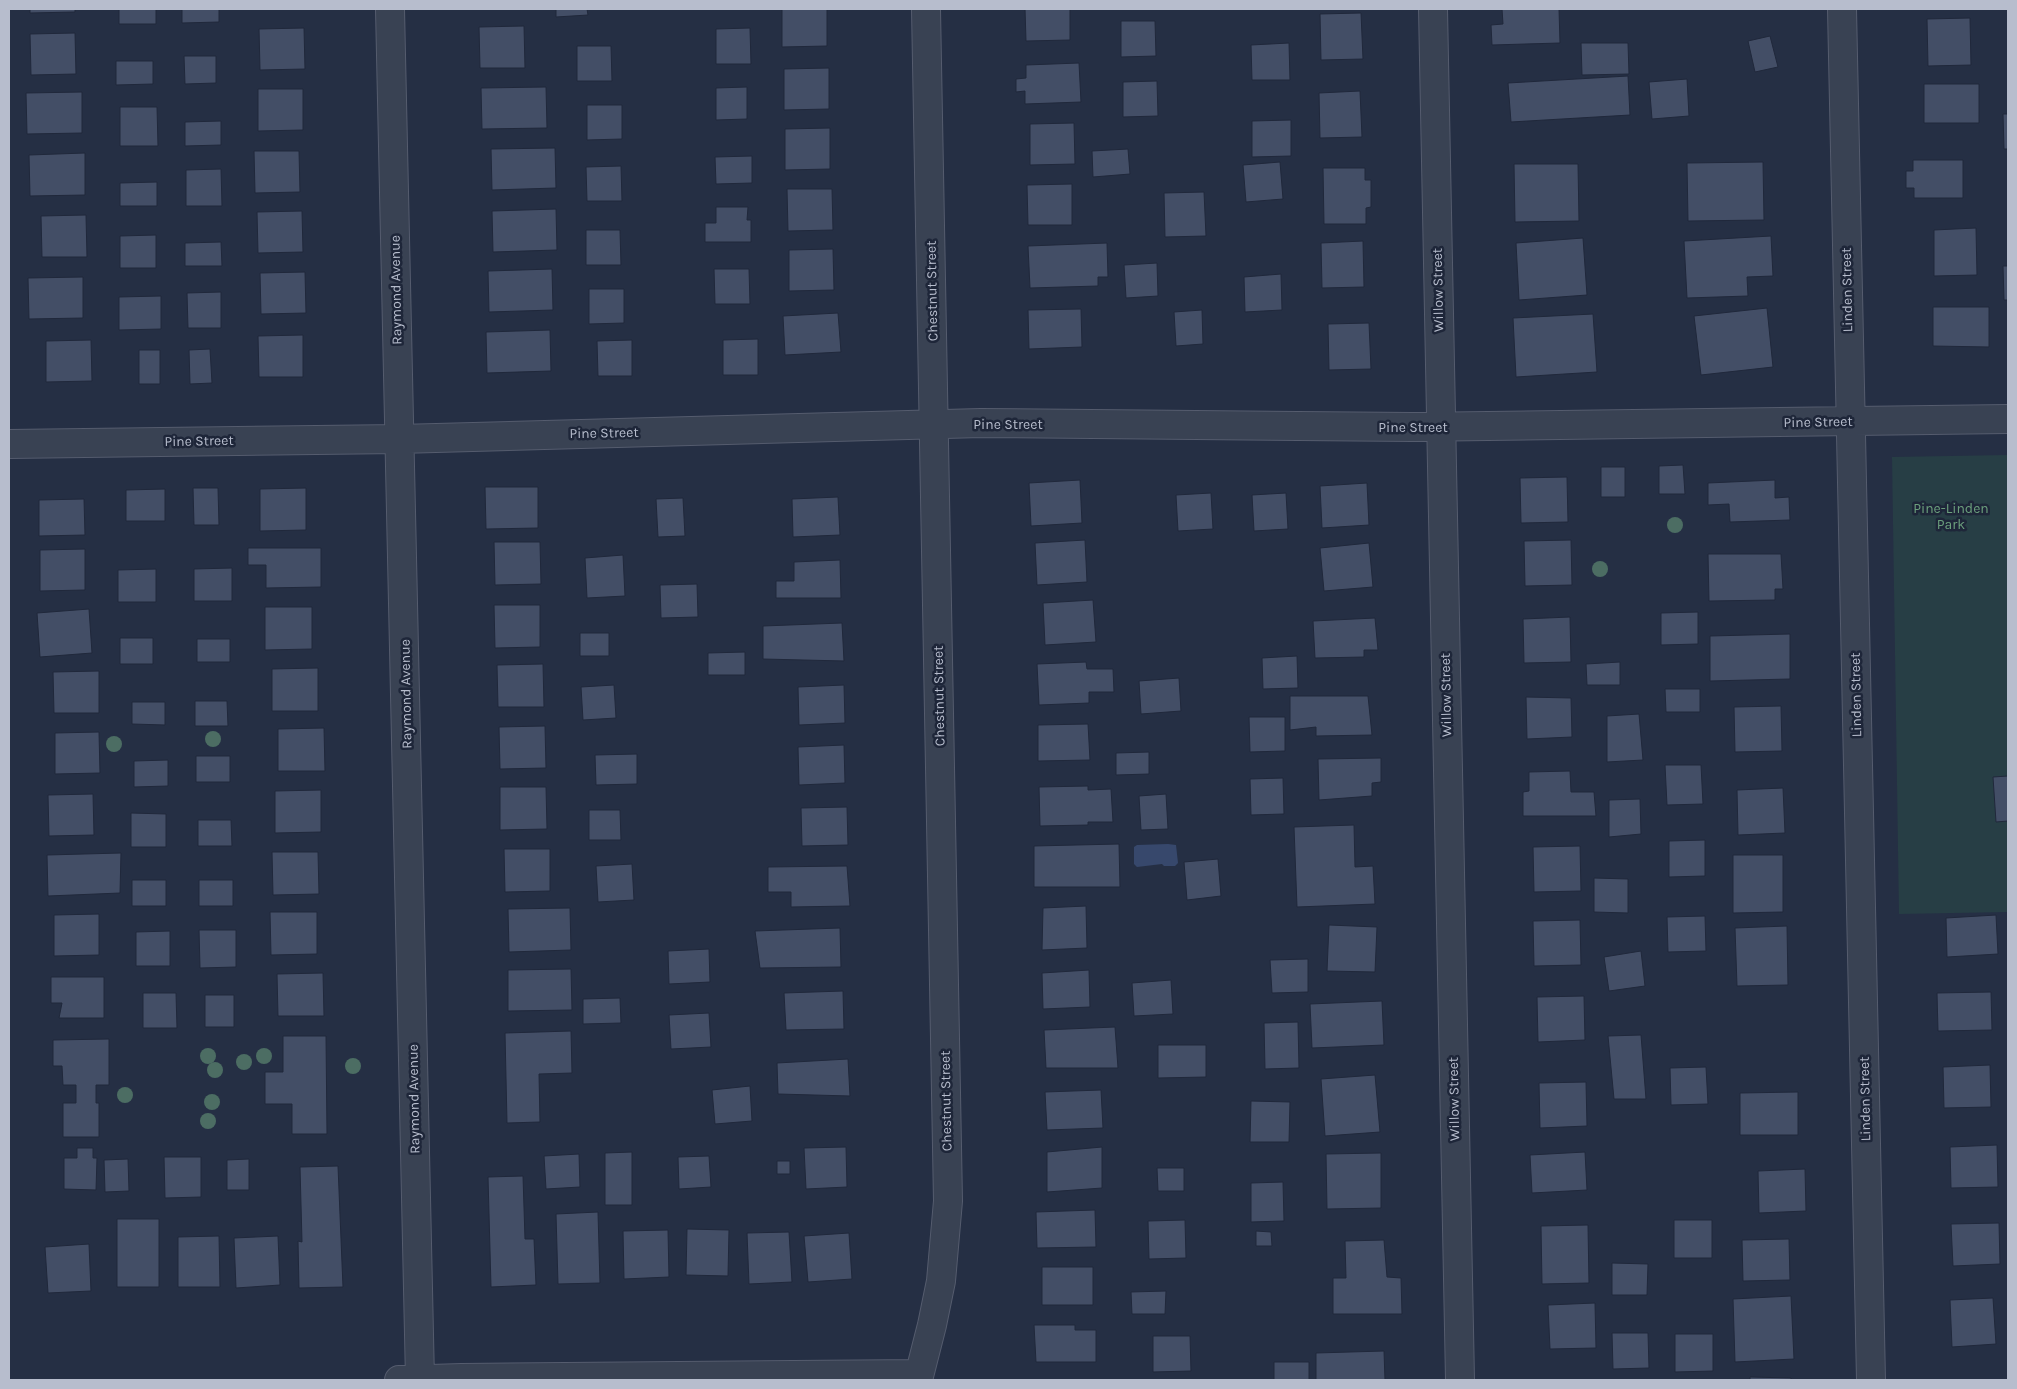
<svg xmlns="http://www.w3.org/2000/svg" width="2017" height="1389" viewBox="0 0 2017 1389" font-family="Karla,sans-serif">
	<style>
		.green { fill: #273e45 }
		.water { fill: #37486c }
		.building { fill: #434e66; stroke: #20283b }
		.lines { fill: none; stroke-linecap: round; stroke-linejoin: round }
		.street-casing { stroke: #555c6e; stroke-width: 30 }
		.street { stroke: #394253; stroke-width: 28 }
		.tree { fill: #4c6d63 }
		.labels { text-anchor: middle; dominant-baseline: central; stroke-width: 5; stroke-linejoin: round; paint-order: stroke }
		.street-label { font-size: 14px; fill: #b7bdcd; stroke: #1e2639 }
		.park-label { font-size: 14px; fill: #6ca07d; stroke: #1e2639 }
	</style>
	<rect width="100%" height="100%" fill="#252f44"/>
	<path class="green" d="M2008,455V912L1899,914L1892,457Z"/>
	<path class="water" d="M1168,844L1176,845L1178,863L1175,866H1164L1162,864L1137,867L1134,864V847L1137,845Z"/>
	<path class="building" d="M30,9H75V12L30,13Z
		M119,9H156V24H119Z
		M182,9H219V22L182,23Z
		M556,9H587L588,15L556,17Z
		M782,9H827V46L782,47Z
		M1025,9H1070V40L1026,41Z
		M1502,9H1559L1560,43L1492,45L1491,25L1503,24Z
		M1361,13L1363,59L1321,60L1320,14Z
		M1970,18L1971,65L1928,66L1927,19Z
		M1121,21H1155L1156,56L1121,57Z
		M524,26L525,68H480L479,27Z
		M304,28L305,69L260,70L259,29Z
		M750,28L751,64H716V29Z
		M75,33L76,74L31,75L30,34Z
		M1770,36L1778,67L1755,72L1748,41Z
		M1289,43L1290,80H1252L1251,45Z
		M1581,43H1628L1629,74L1582,75Z
		M577,46H611L612,81H577Z
		M184,56H216V83L185,84Z
		M116,61H153V84L116,85Z
		M1079,63L1081,102L1025,104V91L1016,92V79L1026,78V65Z
		M829,68V109L784,110V69Z
		M1628,76L1630,115L1511,122L1508,83Z
		M1687,79L1689,116L1652,119L1649,82Z
		M1157,81L1158,116L1123,117V82Z
		M1924,84H1979V123H1924Z
		M546,87L547,128L482,129L481,88Z
		M747,87V119L716,120V88Z
		M258,89H303V130L258,131Z
		M1360,91L1362,137L1320,138L1319,93Z
		M82,92V133L27,134L26,93Z
		M587,105H622V139L587,140Z
		M120,107H157L158,146H120Z
		M2003,114H2008V149H2004Z
		M1291,120V156L1252,157V121Z
		M221,121V145L185,146V122Z
		M1074,123L1075,164L1030,165V124Z
		M830,128V169L785,170V129Z
		M555,148L556,188L492,190L491,149Z
		M1128,149L1130,174L1093,177L1092,151Z
		M254,151H299L300,192L255,193Z
		M85,153V195L30,196L29,155Z
		M752,156V183L716,184L715,157Z
		M1913,160H1963V198H1914V188H1906V171H1913Z
		M1280,162L1283,199L1246,202L1243,165Z
		M1763,162L1764,220L1688,221L1687,163Z
		M1514,164H1578L1579,221L1515,222Z
		M621,166L622,201H587L586,167Z
		M1323,168H1365V180H1371V207L1366,208V224H1324Z
		M221,169L222,206H186V170Z
		M157,182V206H120V183Z
		M1072,184V225H1028L1027,185Z
		M787,189H832L833,230L788,231Z
		M1204,192L1206,236L1165,237L1164,193Z
		M716,207H748L747,220H751V242H705V223H716Z
		M556,209L557,250L493,252L492,211Z
		M302,211L303,252L258,253L257,212Z
		M86,215L87,257H42L41,216Z
		M1976,228L1977,275L1934,276V230Z
		M586,230H620L621,265H586Z
		M156,235V268H120V236Z
		M1771,236L1773,276L1747,277L1748,296L1687,298L1684,241Z
		M1583,238L1587,295L1519,300L1516,243Z
		M1363,241L1364,287L1322,288L1321,243Z
		M221,242L222,266H185V243Z
		M1107,243L1108,277H1098V286L1030,288L1028,246Z
		M833,249L834,290L789,291V250Z
		M1157,263L1158,296L1126,298L1124,265Z
		M2003,266H2008V300H2004Z
		M552,269L553,310L489,312L488,271Z
		M714,269H749L750,304H715Z
		M305,272L306,313L261,314L260,273Z
		M1281,274L1282,310L1245,312L1244,277Z
		M83,277V318L29,319L28,278Z
		M589,289H624V323L589,324Z
		M221,292V328H188L187,293Z
		M161,296V329L119,330V297Z
		M1933,307H1989V347L1933,346Z
		M1767,308L1773,367L1701,375L1694,316Z
		M1081,309L1082,347L1029,349L1028,310Z
		M1202,310L1203,344L1176,346L1174,312Z
		M838,313L841,352L785,355L783,316Z
		M1593,314L1597,372L1516,377L1513,318Z
		M1369,323L1371,369L1329,370L1328,324Z
		M550,330L551,371L487,373L486,332Z
		M303,335V377H259L258,336Z
		M758,339V375H723V340Z
		M91,340L92,381L46,382V341Z
		M632,340V376H598L597,341Z
		M210,349L212,383L190,384L189,350Z
		M139,350H160V384H139Z
		M1683,465L1685,494H1659V466Z
		M1601,467H1625V497H1601Z
		M1567,477L1568,522L1521,523L1520,478Z
		M1080,480L1082,523L1031,526L1029,483Z
		M1775,480V498L1789,497L1790,520L1730,522L1729,504L1708,505V483Z
		M1367,483L1369,525L1322,528L1320,486Z
		M485,487H538V528L486,529Z
		M193,488H218L219,525H194Z
		M306,488V530L260,531V489Z
		M165,489V521H126V490Z
		M1211,493L1213,529L1178,531L1176,495Z
		M1286,493L1288,529L1254,531L1252,495Z
		M838,497L840,535L793,537L792,499Z
		M683,498L685,536L658,537L656,499Z
		M84,499L85,535L39,536V500Z
		M1085,540L1087,582L1037,585L1035,543Z
		M1571,540L1572,585L1525,586L1524,541Z
		M494,542H540L541,584L495,585Z
		M1369,543L1373,587L1324,591L1320,548Z
		M248,548H321V587L266,588V565H248Z
		M85,549V590L40,591V550Z
		M1708,554H1781L1783,589H1775V600L1709,601Z
		M623,555L625,596L587,598L585,558Z
		M840,560L841,598H776V581H794V562Z
		M232,568V601H194V569Z
		M156,569V602H118V570Z
		M697,584L698,617L661,618L660,585Z
		M1093,600L1096,642L1045,645L1043,603Z
		M494,605H540V647L495,648Z
		M265,607H312V649L265,650Z
		M89,609L92,653L40,657L37,613Z
		M1698,612V644L1661,645V613Z
		M1570,617L1571,662L1524,663L1523,619Z
		M1375,618L1378,650H1364V657L1315,658L1313,621Z
		M842,623L844,661L763,659V626Z
		M580,633H609V656H580Z
		M1790,634V679L1710,681V636Z
		M120,638H153V664H120Z
		M197,639H230V662H197Z
		M745,652V675H708V653Z
		M1297,656L1298,688L1263,689L1262,658Z
		M1086,662L1087,669H1113L1114,692H1089V703L1039,705L1037,664Z
		M1620,662V685H1587L1586,664Z
		M543,664L544,707H498L497,665Z
		M318,668V711H272V669Z
		M99,671V713H54L53,672Z
		M1179,678L1181,711L1141,714L1139,681Z
		M614,685L616,718L583,720L581,687Z
		M844,685L845,723L799,725L798,687Z
		M1665,689H1700V712H1666Z
		M1290,696H1368L1372,735L1316,736V727L1290,730Z
		M1526,697L1571,698L1572,737L1527,739Z
		M195,701H227L228,726H195Z
		M132,702H165V725L132,724Z
		M1781,706L1782,751L1735,752L1734,707Z
		M1639,714L1643,760L1607,762V716Z
		M1249,717H1285V751L1250,752Z
		M1088,724L1090,760L1038,761V725Z
		M545,726L546,768L500,769L499,727Z
		M324,728L325,771H278V729Z
		M99,732L100,773L55,774V733Z
		M844,745L845,783L799,785L798,747Z
		M1149,752V774L1116,775V753Z
		M637,754V784L596,785L595,755Z
		M196,756H230V782H196Z
		M1381,758V782L1372,783V796L1319,800L1318,759Z
		M168,760V786L134,787V761Z
		M1665,765H1701L1703,804L1667,805Z
		M1570,771L1571,792H1594L1596,816H1523V792L1529,791V772Z
		M2008,776V821L1996,822L1993,777Z
		M1283,778L1284,814L1251,815L1250,779Z
		M1088,786V790L1111,789L1113,822H1088V825L1040,826L1039,787Z
		M500,787H546L547,829L500,830Z
		M1783,788L1785,833L1738,835L1737,790Z
		M321,790V832L275,833V791Z
		M93,794L94,835L49,836L48,795Z
		M1166,794L1168,829L1141,830L1139,796Z
		M1640,799L1641,834L1609,837V800Z
		M847,807L848,845L802,846L801,808Z
		M589,810H620L621,840H589Z
		M131,813L166,814V847H131Z
		M198,820H231L232,846H198Z
		M1354,825L1355,867L1373,866L1375,904L1297,907L1294,827Z
		M1705,840V876L1669,877V841Z
		M1119,844L1120,887H1034V846Z
		M1580,846L1581,891L1534,892L1533,847Z
		M504,849H550V891L505,892Z
		M272,852H318L319,894L273,895Z
		M121,853L120,893L48,896L47,855Z
		M1733,855H1783V912L1733,913Z
		M1218,859L1221,896L1187,900L1184,862Z
		M632,864L634,900L598,902L596,866Z
		M847,866L850,906L791,907V892H768V867Z
		M1594,878L1628,879V913L1594,912Z
		M132,880H166V906H132Z
		M199,880H233V906H199Z
		M1086,906L1087,948L1042,950L1043,908Z
		M570,908L571,950L509,952L508,909Z
		M270,912H317V954L271,955Z
		M99,914V955L54,956V915Z
		M1996,915L1998,954L1947,957L1946,918Z
		M1705,916L1706,951L1668,952L1667,917Z
		M1580,920L1581,965L1534,966L1533,921Z
		M1329,925L1377,927L1375,972L1327,971Z
		M1787,926L1788,985L1737,986L1735,928Z
		M840,928L841,967L760,968L755,931Z
		M199,930H236V967L200,968Z
		M170,931V966H136V932Z
		M709,949L710,982L669,984L668,951Z
		M1641,951L1645,986L1609,991L1604,957Z
		M1308,959V992L1272,993L1270,960Z
		M571,969L572,1010L508,1011V970Z
		M1089,970L1090,1007L1043,1009L1042,973Z
		M323,973L324,1016H278L277,974Z
		M51,977H104V1018H59L62,1003H51Z
		M1171,980L1173,1014L1134,1016L1132,983Z
		M843,991L844,1029L786,1030L784,993Z
		M1991,992L1992,1030L1938,1031L1937,993Z
		M143,993H176L177,1028H143Z
		M205,995H234V1027H205Z
		M1584,996L1585,1040L1538,1042L1537,997Z
		M620,998L621,1023L583,1024V999Z
		M1382,1001L1384,1045L1312,1048L1310,1004Z
		M709,1013L711,1047L671,1049L669,1015Z
		M1298,1022L1299,1068L1265,1069L1264,1023Z
		M1115,1027L1118,1068H1046L1044,1030Z
		M571,1031L572,1073L539,1074L540,1122L507,1123L505,1033Z
		M1641,1035L1646,1099H1614L1608,1036Z
		M283,1036H326L327,1134H292V1104H265V1072H283Z
		M109,1039V1085H96V1103H99V1137H63V1103H76V1085H63L62,1066H53V1040Z
		M1158,1045H1206V1077L1158,1078Z
		M848,1059L850,1096L778,1094L777,1063Z
		M1990,1065L1991,1107L1944,1108L1943,1067Z
		M1706,1067L1708,1104L1671,1105L1670,1068Z
		M1375,1075L1380,1132L1325,1136L1321,1079Z
		M1586,1082L1587,1126L1540,1128L1539,1083Z
		M750,1086L752,1121L715,1124L712,1090Z
		M1101,1090L1103,1128L1047,1130L1045,1092Z
		M1798,1092V1135H1740V1093Z
		M1251,1101L1290,1102L1289,1142H1250Z
		M1997,1145L1998,1187L1951,1188L1950,1147Z
		M846,1147L847,1187L806,1189L804,1148Z
		M1102,1147V1188L1047,1192V1152Z
		M77,1148H93V1158H97L96,1190L64,1189V1158H77Z
		M632,1152V1205H605V1153Z
		M1585,1152L1587,1190L1532,1193L1530,1155Z
		M1381,1153V1208L1327,1209L1326,1154Z
		M579,1154L580,1187L546,1189L544,1156Z
		M709,1156L711,1187L679,1189L678,1157Z
		M164,1157H201V1197L165,1198Z
		M128,1159L129,1191L105,1192L104,1160Z
		M249,1159V1190H227V1160Z
		M777,1161H790V1174H777Z
		M338,1166L343,1287L299,1288L298,1241L302,1242L300,1167Z
		M1157,1168H1184V1191H1158Z
		M1805,1169L1806,1211L1759,1213L1758,1171Z
		M523,1176L525,1239H534L536,1285L491,1287L488,1177Z
		M1283,1182L1284,1221L1251,1222V1183Z
		M1095,1210L1096,1247L1037,1248L1036,1212Z
		M598,1212L600,1283L558,1284L556,1214Z
		M117,1219H159V1287H117Z
		M1185,1220L1186,1258L1149,1259L1148,1221Z
		M1674,1220H1712V1258H1674Z
		M1999,1223L2000,1264L1953,1266L1951,1224Z
		M1588,1225L1589,1283L1542,1284L1541,1226Z
		M687,1229L729,1230L728,1276L686,1275Z
		M668,1230L669,1277L624,1279L623,1231Z
		M1256,1231L1271,1232L1272,1246H1256Z
		M789,1232L792,1282L749,1284L747,1233Z
		M849,1233L852,1279L808,1282L804,1236Z
		M219,1236L220,1287H178V1237Z
		M278,1236L280,1285L236,1288L234,1238Z
		M1789,1239L1790,1280L1743,1281L1742,1240Z
		M1384,1240L1387,1277L1401,1278L1402,1314H1333V1278H1346L1345,1241Z
		M89,1244L91,1291L48,1293L45,1247Z
		M1612,1263L1648,1264L1647,1295H1612Z
		M1042,1267H1093V1305H1042Z
		M1166,1291L1165,1314H1132L1131,1292Z
		M1791,1296L1794,1359L1735,1362L1733,1299Z
		M1993,1298L1996,1344L1952,1347L1950,1300Z
		M1595,1303L1596,1348L1550,1349L1548,1305Z
		M1034,1325H1075V1330H1096V1362H1036Z
		M1612,1333H1648L1649,1368L1613,1369Z
		M1675,1334H1713V1371L1675,1372Z
		M1153,1336H1190L1191,1371L1153,1372Z
		M1384,1351L1385,1380H1316V1353Z
		M1274,1362H1309V1380H1274Z
		M1750,1377L1791,1378V1380H1750Z"/>
	<g class="lines">
		<g class="street-casing">
			<path id="street" d="M390,9L420,1380
				M1433,9L1460,1380
				M1842,9L1871,1380
				M9,444L399,439L981,423L1412,427L2008,419
				M399,1380L462,1378L919,1374
				M918,1380L932,1325L941,1281L948,1201L926,9"/>
		</g>
		<use href="#street" class="street"/>
	</g>
	<g class="tree">
		<circle cx="1675" cy="525" r="8"/>
		<circle cx="1600" cy="569" r="8"/>
		<circle cx="213" cy="739" r="8"/>
		<circle cx="114" cy="744" r="8"/>
		<circle cx="208" cy="1056" r="8"/>
		<circle cx="264" cy="1056" r="8"/>
		<circle cx="244" cy="1062" r="8"/>
		<circle cx="353" cy="1066" r="8"/>
		<circle cx="215" cy="1070" r="8"/>
		<circle cx="125" cy="1095" r="8"/>
		<circle cx="212" cy="1102" r="8"/>
		<circle cx="208" cy="1121" r="8"/>
	</g>
	<g class="labels">
		<g class="street-label">
			<text transform="translate(396 290) rotate(-91)">Raymond Avenue</text>
			<text transform="translate(1438 290) rotate(-91)">Willow Street</text>
			<text transform="translate(1847 290) rotate(-91)">Linden Street</text>
			<text transform="translate(932 291) rotate(-91)">Chestnut Street</text>
			<text transform="translate(1818 422) rotate(-1)">Pine Street</text>
			<text x="1008" y="424">Pine Street</text>
			<text x="1413" y="427">Pine Street</text>
			<text transform="translate(604 433) rotate(-1)">Pine Street</text>
			<text transform="translate(199 441) rotate(-1)">Pine Street</text>
			<text transform="translate(406 694) rotate(-91)">Raymond Avenue</text>
			<text transform="translate(1446 695) rotate(-91)">Willow Street</text>
			<text transform="translate(1856 695) rotate(-91)">Linden Street</text>
			<text transform="translate(939 696) rotate(-91)">Chestnut Street</text>
			<text transform="translate(414 1099) rotate(-91)">Raymond Avenue</text>
			<text transform="translate(1454 1099) rotate(-91)">Willow Street</text>
			<text transform="translate(1865 1099) rotate(-91)">Linden Street</text>
			<text transform="translate(946 1101) rotate(-91)">Chestnut Street</text>
		</g>
		<g class="park-label">
			<text x="1951" y="508">Pine-Linden<tspan x="1951" dy="16">Park</tspan></text>
		</g>
	</g>
	<rect width="2017" height="1389" fill="none" stroke="#b7bdcd" stroke-width="20"/>
</svg>
